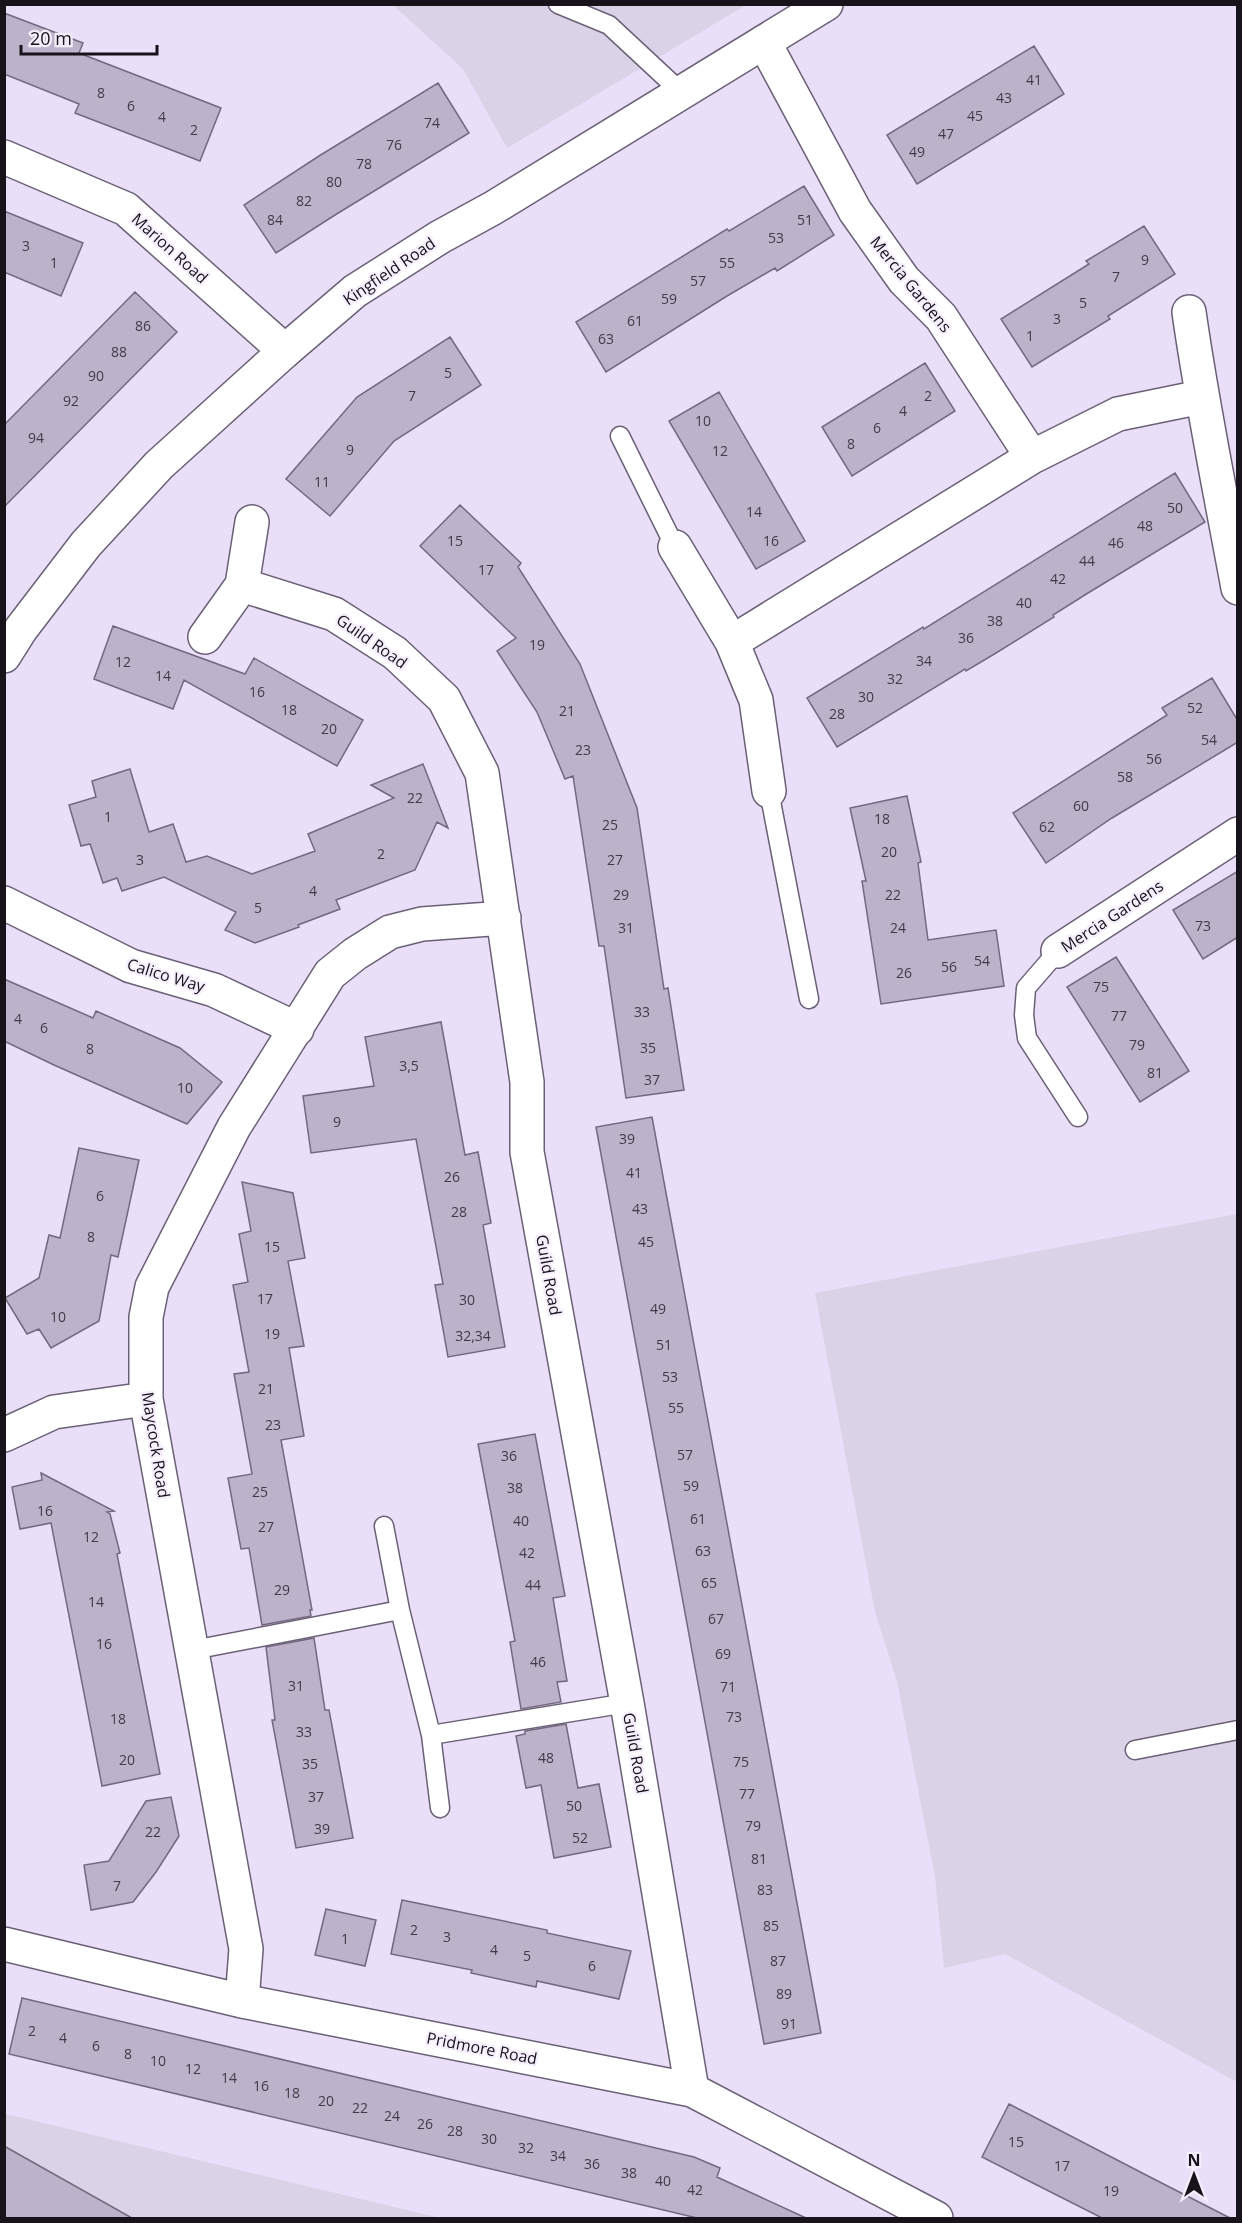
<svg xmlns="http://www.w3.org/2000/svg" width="1242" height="2223" viewBox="0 0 1242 2223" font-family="'Open Sans',sans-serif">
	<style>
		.industrial { fill: #dad2e7 }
		.building { fill: #bcb2ca; stroke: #73697f; stroke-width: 1.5 }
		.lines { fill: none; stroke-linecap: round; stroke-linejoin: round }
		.service-casing { stroke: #6a6176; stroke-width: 21 }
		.minor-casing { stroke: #6a6176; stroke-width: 36 }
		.tertiary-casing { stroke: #6a6176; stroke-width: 36 }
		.service { stroke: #fff; stroke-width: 18 }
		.minor { stroke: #fff; stroke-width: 33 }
		.tertiary { stroke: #fff; stroke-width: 33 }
		.labels { text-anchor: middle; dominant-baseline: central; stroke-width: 4.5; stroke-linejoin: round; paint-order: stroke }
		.number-label { font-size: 14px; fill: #403b47 }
		.street-label { font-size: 16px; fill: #17131b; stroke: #f5eefd }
	</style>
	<rect width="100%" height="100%" fill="#eadff8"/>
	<path class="industrial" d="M393,5H746L507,148L463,69Z
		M1237,1214V2082L1005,1954L944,1968L935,1877L897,1681L875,1612L815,1293Z
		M4,2114L27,2119L440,2218H5Z"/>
	<path class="building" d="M4,13L83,43L79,53L221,108L200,161L75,113L79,104L4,74Z
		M1034,46L1064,94L917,184L887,135Z
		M438,83L469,133L335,215L276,253L244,205L319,156Z
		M804,186L834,235L777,271L775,268L727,296L606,372L576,322L727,229L729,231Z
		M4,211L83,243L61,296L4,272Z
		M1144,226L1175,274L1108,316L1110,319L1032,367L1001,319L1089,264L1086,261Z
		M135,292L177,332L4,507V425Z
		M450,337L481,385L394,441L330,516L286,479L357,397Z
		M925,363L955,411L852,476L822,427Z
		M719,392L805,541L756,569L669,421Z
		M1175,473L1205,522L1088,593L1053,615L1054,617L996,653L966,671L965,669L837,747L807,698L923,627L924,629Z
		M460,505L521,563L518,567L580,664L637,808L664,989L668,988L684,1090L626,1098L604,946H599L573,776L565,779L537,712L497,651L516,638L420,546Z
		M113,626L245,674L254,658L363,720L337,766L184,680L173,709L94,679Z
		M1212,678L1238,721V742L1112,818L1046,863L1013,813L1167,715L1162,708Z
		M423,764L448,828L437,822L415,870L336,900L340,909L298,925L299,927L255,943L225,930L236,912L164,877L122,891L117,878L103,883L90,844L81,846L69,805L96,797L92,781L130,769L149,832L173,824L186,862L207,856L252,874L315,851L308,834L394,798L371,785Z
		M907,796L921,862L918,863L928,940L996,930L1004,986L881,1004L862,881H866L850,808Z
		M1238,871V937L1203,959L1173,910Z
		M1116,957L1189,1071L1140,1102L1067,987Z
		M4,979L93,1018L96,1011L180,1048L222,1082L187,1124L54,1065L4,1041Z
		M441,1022L465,1155L478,1152L491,1223L483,1225L505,1347L448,1357L435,1285L443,1284L416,1139L311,1153L303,1096L374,1086L365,1037Z
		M652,1117L821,2033L764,2044L596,1127Z
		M79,1148L139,1160L118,1257L111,1255L99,1321L51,1348L39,1329L27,1334L5,1298L39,1278L49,1235L60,1238Z
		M242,1182L293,1193L305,1258L288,1261L304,1346L289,1348L304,1436L281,1440L312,1610H310L311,1616L262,1625L249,1548L241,1549L228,1478L252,1474L234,1374L249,1372L233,1285L248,1282L239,1234L251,1231Z
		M535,1434L565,1596L553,1598L567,1681L557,1682L561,1702L521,1709L510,1642L515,1641L478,1444Z
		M41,1473L114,1511L107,1512L110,1514L120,1553L117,1554L160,1774L102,1786L51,1523L20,1529L12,1487L42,1480Z
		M314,1638L325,1710H329L353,1838L296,1848L272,1720H275L266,1647Z
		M566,1724L578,1788L599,1784L611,1847L554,1858L541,1785L526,1788L516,1736L525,1734V1731Z
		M171,1797L179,1836L156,1872L133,1902L91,1910L84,1865L109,1861L146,1801Z
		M402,1900L547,1930V1933L631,1951L619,1999L537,1981L536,1987L471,1973L472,1970L391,1954Z
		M326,1909L376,1920L365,1966L315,1955Z
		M22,1998L694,2157L720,2168L717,2177L806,2218H697L9,2054Z
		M1009,2104L1148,2176L1230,2218H1102L1023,2178L982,2157Z
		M4,2146L132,2218H4Z"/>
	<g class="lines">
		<g class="service-casing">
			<path id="service" d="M558,4L609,25L681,92
				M620,436L675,547
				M769,791L809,999
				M1058,951L1026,988L1024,1015L1027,1038L1078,1117
				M400,1610L431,1735
				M193,1650L400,1610L384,1526
				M1135,1750L1238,1730
				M440,1808L431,1735L627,1703"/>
		</g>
		<g class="minor-casing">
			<path id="minor" d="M764,42L855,211L904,280L941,317L1032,457
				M4,157L126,209L285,351
				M1189,312C1202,404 1221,496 1238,588
				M675,547L732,642L756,700L769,791
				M242,585L252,522
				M205,637L242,585L334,614L395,653L444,699L482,773L527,1082V1152L627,1703L692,2090
				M732,642L1032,457L1118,414L1201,397
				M4,903L131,966L214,990L297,1029
				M1058,951L1238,834
				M4,1435L54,1412L146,1399
				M4,1944L242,2001L692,2090L936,2218
				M242,2001L246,1949L146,1399V1317L152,1287L234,1127L330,974L355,954L390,932L422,924L504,918"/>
		</g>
		<g class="tertiary-casing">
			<path id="tertiary" d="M4,656L21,629L86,544L159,465L285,351L355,291L440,237L493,208L826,4"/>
		</g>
		<use href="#service" class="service"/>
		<use href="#minor" class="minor"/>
		<use href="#tertiary" class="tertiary"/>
	</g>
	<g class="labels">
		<g class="number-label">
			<text x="1034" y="79">41</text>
			<text x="101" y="92">8</text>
			<text x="1004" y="97">43</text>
			<text x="131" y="105">6</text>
			<text x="975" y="115">45</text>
			<text x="162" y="116">4</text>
			<text x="432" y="122">74</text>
			<text x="194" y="129">2</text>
			<text x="946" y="133">47</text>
			<text x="394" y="144">76</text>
			<text x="917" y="151">49</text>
			<text x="364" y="163">78</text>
			<text x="334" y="181">80</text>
			<text x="304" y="200">82</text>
			<text x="275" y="219">84</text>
			<text x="805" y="219">51</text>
			<text x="776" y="237">53</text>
			<text x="26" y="245">3</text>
			<text x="1145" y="259">9</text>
			<text x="54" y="262">1</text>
			<text x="727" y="262">55</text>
			<text x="1116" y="276">7</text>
			<text x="698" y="280">57</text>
			<text x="669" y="298">59</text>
			<text x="1083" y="302">5</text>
			<text x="1057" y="318">3</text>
			<text x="635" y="320">61</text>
			<text x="143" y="325">86</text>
			<text x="1030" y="335">1</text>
			<text x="606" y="338">63</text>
			<text x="119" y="351">88</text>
			<text x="448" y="372">5</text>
			<text x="96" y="375">90</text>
			<text x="412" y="395">7</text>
			<text x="928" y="395">2</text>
			<text x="71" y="400">92</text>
			<text x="903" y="410">4</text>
			<text x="703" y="420">10</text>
			<text x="877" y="427">6</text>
			<text x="36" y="437">94</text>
			<text x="851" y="443">8</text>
			<text x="350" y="449">9</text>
			<text x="720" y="450">12</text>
			<text x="322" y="481">11</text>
			<text x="1175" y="507">50</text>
			<text x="754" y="511">14</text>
			<text x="1145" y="525">48</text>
			<text x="455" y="540">15</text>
			<text x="771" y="540">16</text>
			<text x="1116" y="542">46</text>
			<text x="1087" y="560">44</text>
			<text x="486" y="569">17</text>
			<text x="1058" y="578">42</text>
			<text x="1024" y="602">40</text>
			<text x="995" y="620">38</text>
			<text x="966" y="637">36</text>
			<text x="537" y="644">19</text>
			<text x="924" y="660">34</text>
			<text x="123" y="661">12</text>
			<text x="163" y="675">14</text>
			<text x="895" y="678">32</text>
			<text x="257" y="691">16</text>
			<text x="866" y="696">30</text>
			<text x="1195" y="707">52</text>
			<text x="289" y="709">18</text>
			<text x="567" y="710">21</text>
			<text x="837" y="713">28</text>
			<text x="329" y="728">20</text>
			<text x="1209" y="739">54</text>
			<text x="583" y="749">23</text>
			<text x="1154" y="758">56</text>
			<text x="1125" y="776">58</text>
			<text x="415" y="797">22</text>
			<text x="1081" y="805">60</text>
			<text x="108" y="816">1</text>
			<text x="882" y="818">18</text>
			<text x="610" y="824">25</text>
			<text x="1047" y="826">62</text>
			<text x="889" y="851">20</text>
			<text x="381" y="853">2</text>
			<text x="140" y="859">3</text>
			<text x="615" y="859">27</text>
			<text x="313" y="890">4</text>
			<text x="621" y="894">29</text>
			<text x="893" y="894">22</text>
			<text x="258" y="907">5</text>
			<text x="1203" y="925">73</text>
			<text x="626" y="927">31</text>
			<text x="898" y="927">24</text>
			<text x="982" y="960">54</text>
			<text x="949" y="966">56</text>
			<text x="904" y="972">26</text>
			<text x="1101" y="986">75</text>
			<text x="642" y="1011">33</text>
			<text x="1119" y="1015">77</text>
			<text x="18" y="1018">4</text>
			<text x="44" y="1027">6</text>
			<text x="1137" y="1044">79</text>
			<text x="648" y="1047">35</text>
			<text x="90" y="1048">8</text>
			<text x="409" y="1065">3,5</text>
			<text x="1155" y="1072">81</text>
			<text x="652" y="1079">37</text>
			<text x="185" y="1087">10</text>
			<text x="337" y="1121">9</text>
			<text x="627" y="1138">39</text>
			<text x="634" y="1172">41</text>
			<text x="452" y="1176">26</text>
			<text x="100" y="1195">6</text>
			<text x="640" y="1208">43</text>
			<text x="459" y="1211">28</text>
			<text x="91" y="1236">8</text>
			<text x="646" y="1241">45</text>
			<text x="272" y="1246">15</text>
			<text x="265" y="1298">17</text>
			<text x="467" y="1299">30</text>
			<text x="658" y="1308">49</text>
			<text x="58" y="1316">10</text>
			<text x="272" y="1333">19</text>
			<text x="473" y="1335">32,34</text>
			<text x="664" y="1344">51</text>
			<text x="670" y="1376">53</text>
			<text x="266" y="1388">21</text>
			<text x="676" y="1407">55</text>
			<text x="273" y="1424">23</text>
			<text x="685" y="1454">57</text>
			<text x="509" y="1455">36</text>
			<text x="691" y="1485">59</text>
			<text x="515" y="1487">38</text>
			<text x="260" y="1491">25</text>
			<text x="45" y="1510">16</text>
			<text x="698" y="1518">61</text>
			<text x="521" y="1520">40</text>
			<text x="266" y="1526">27</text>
			<text x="91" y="1536">12</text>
			<text x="703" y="1550">63</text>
			<text x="527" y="1552">42</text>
			<text x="709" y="1582">65</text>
			<text x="533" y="1584">44</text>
			<text x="282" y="1589">29</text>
			<text x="96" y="1601">14</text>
			<text x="716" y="1618">67</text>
			<text x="104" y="1643">16</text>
			<text x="723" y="1653">69</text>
			<text x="538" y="1661">46</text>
			<text x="296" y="1685">31</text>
			<text x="728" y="1686">71</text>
			<text x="734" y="1716">73</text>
			<text x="118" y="1718">18</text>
			<text x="304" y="1731">33</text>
			<text x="546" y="1757">48</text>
			<text x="127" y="1759">20</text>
			<text x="741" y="1761">75</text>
			<text x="310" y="1763">35</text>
			<text x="747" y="1793">77</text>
			<text x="316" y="1796">37</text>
			<text x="574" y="1805">50</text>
			<text x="753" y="1825">79</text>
			<text x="322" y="1828">39</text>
			<text x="153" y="1831">22</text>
			<text x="580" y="1837">52</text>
			<text x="759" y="1858">81</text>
			<text x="117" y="1885">7</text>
			<text x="765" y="1889">83</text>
			<text x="771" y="1925">85</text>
			<text x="414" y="1929">2</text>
			<text x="447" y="1936">3</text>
			<text x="345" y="1938">1</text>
			<text x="494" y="1949">4</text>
			<text x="527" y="1955">5</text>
			<text x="778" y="1960">87</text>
			<text x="592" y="1965">6</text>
			<text x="784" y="1993">89</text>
			<text x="789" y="2023">91</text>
			<text x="32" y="2030">2</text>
			<text x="63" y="2037">4</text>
			<text x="96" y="2045">6</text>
			<text x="128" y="2053">8</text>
			<text x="158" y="2060">10</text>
			<text x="193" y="2068">12</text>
			<text x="229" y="2077">14</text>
			<text x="261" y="2085">16</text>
			<text x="292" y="2092">18</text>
			<text x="326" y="2100">20</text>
			<text x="360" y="2107">22</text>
			<text x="392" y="2115">24</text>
			<text x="425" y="2123">26</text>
			<text x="455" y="2130">28</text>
			<text x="489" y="2138">30</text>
			<text x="1016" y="2141">15</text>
			<text x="526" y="2147">32</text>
			<text x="558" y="2155">34</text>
			<text x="592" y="2163">36</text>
			<text x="1062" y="2165">17</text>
			<text x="629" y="2172">38</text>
			<text x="663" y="2180">40</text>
			<text x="695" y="2189">42</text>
			<text x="1111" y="2190">19</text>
		</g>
		<g class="street-label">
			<text transform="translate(170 248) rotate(42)">Marion Road</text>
			<text transform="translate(389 271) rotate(-34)">Kingfield Road</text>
			<text transform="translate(911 284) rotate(51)">Mercia Gardens</text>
			<text transform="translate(372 641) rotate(35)">Guild Road</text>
			<text transform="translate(1112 916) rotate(-33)">Mercia Gardens</text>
			<text transform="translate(166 975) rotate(17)">Calico Way</text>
			<text transform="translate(549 1275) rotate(80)">Guild Road</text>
			<text transform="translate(156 1445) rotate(81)">Maycock Road</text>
			<text transform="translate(636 1753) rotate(80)">Guild Road</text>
			<text transform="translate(482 2048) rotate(11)">Pridmore Road</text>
		</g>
	</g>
	<rect width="1242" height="2223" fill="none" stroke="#17131b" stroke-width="12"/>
	<g transform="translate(1194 2175)" stroke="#f5eefd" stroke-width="4.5" paint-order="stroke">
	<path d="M0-4.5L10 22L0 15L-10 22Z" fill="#17131b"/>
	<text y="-9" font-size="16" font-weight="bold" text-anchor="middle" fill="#17131b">N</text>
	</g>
	<path d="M21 45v9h136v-9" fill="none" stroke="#17131b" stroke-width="3"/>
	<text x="30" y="45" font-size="18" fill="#17131b" stroke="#f5eefd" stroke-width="4.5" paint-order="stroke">20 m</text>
</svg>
